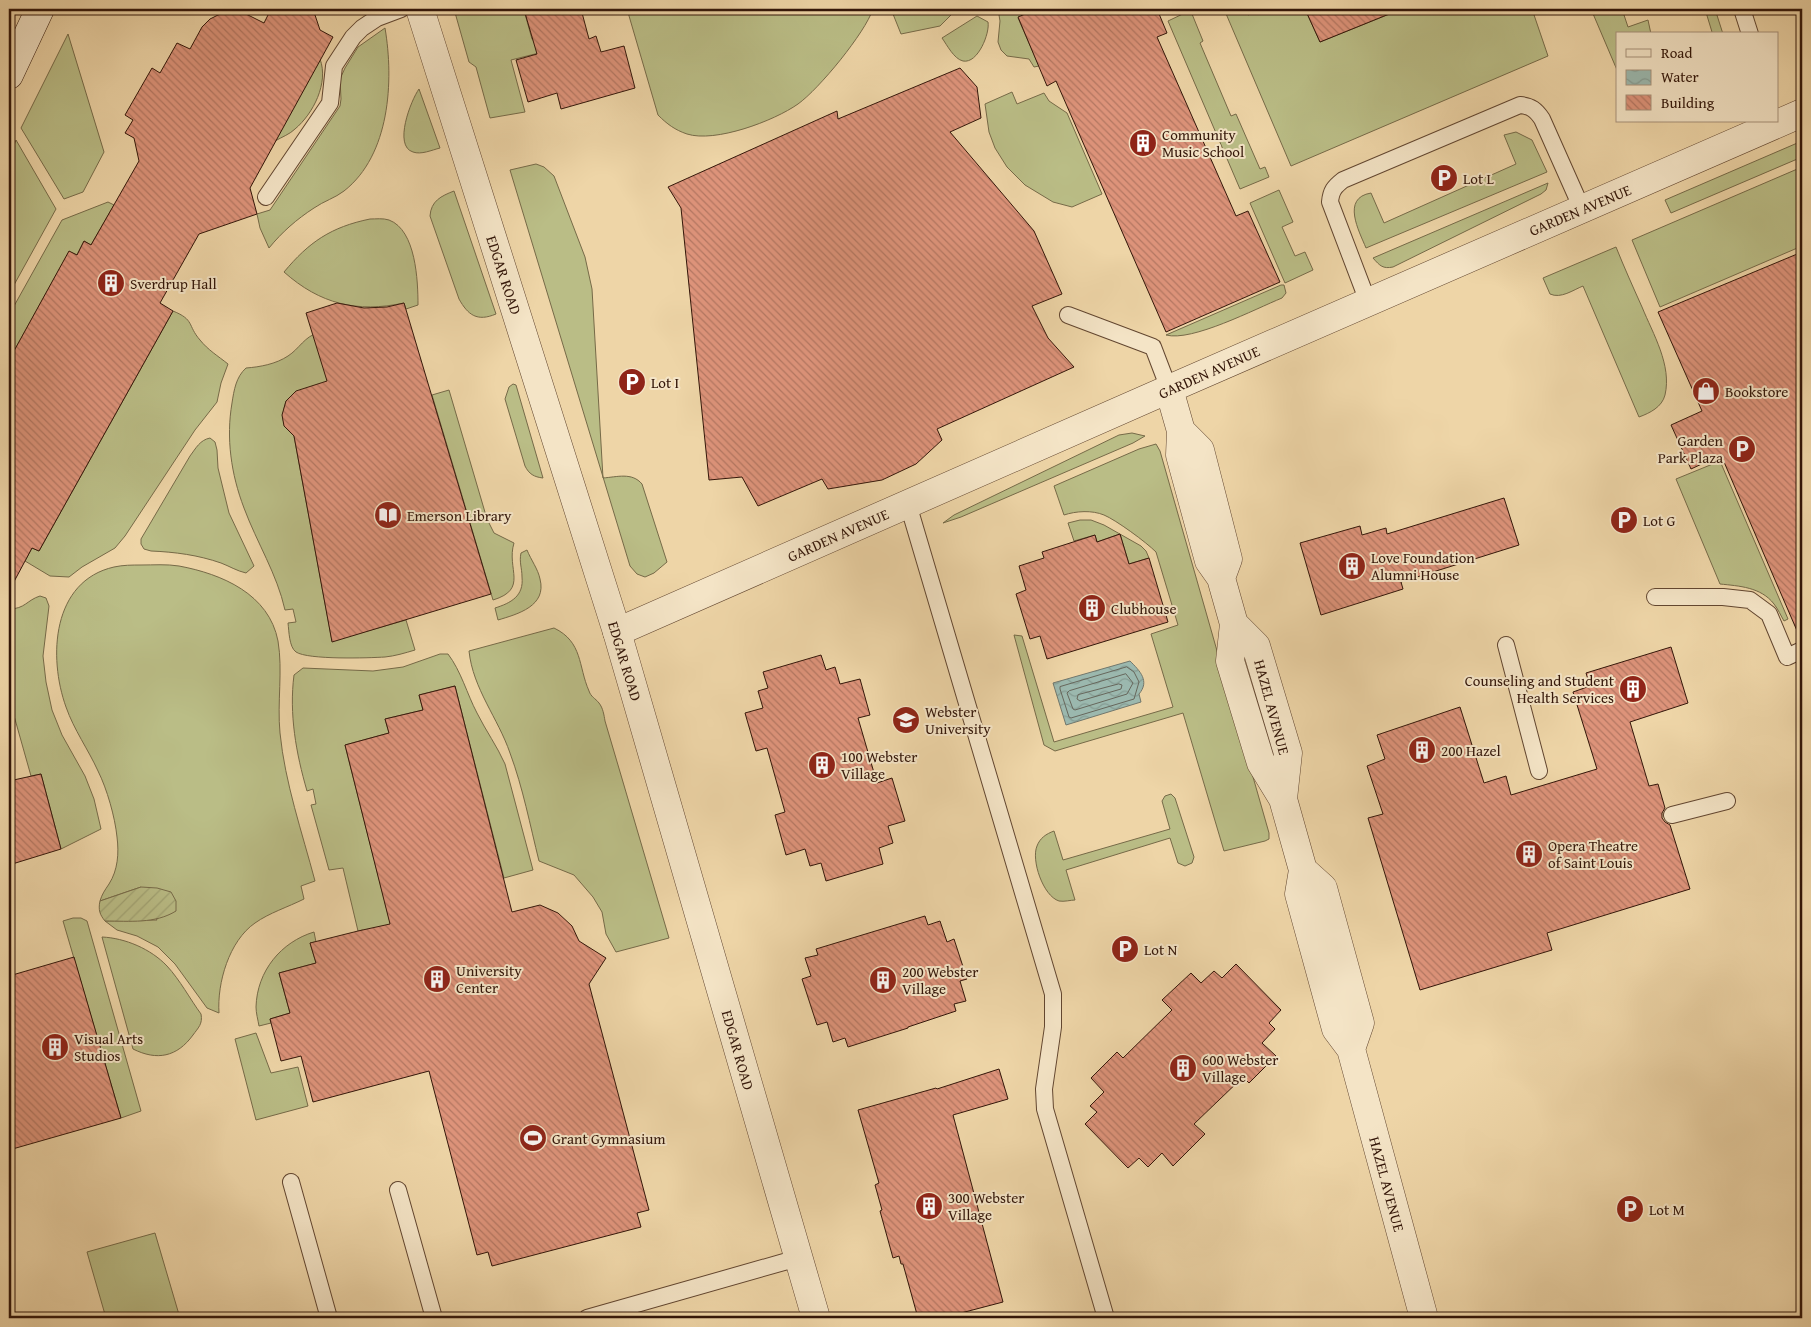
<svg xmlns="http://www.w3.org/2000/svg" width="1811" height="1327" viewBox="0 0 1811 1327" font-family="'Gentium Book Plus',serif">
	<style>
		.grass { fill: #babd86; stroke: #766a48 }
		.garden { fill: url(#garden-furrows); stroke: #766a48 }
		.water { fill: url(#water-waves); stroke: #71776c }
		.lines { fill: none; stroke-linecap: round; stroke-linejoin: round }
		.shore { stroke: #67675c; stroke-width: 1 }
		.building { fill: url(#building-back-hatch); stroke: #331609 }
		.service-casing { stroke: #624630; stroke-width: 18 }
		.minor-casing { stroke: #624630; stroke-width: 29 }
		.tertiary-casing { stroke: #624630; stroke-width: 29 }
		.secondary-casing { stroke: #331609; stroke-width: 29 }
		.service { stroke: #f4e4c6; stroke-width: 16 }
		.minor { stroke: #f4e4c6; stroke-width: 28 }
		.tertiary { stroke: #f4e4c6; stroke-width: 28 }
		.secondary { stroke: #f4e4c6; stroke-width: 28 }
		.labels { text-anchor: middle; dominant-baseline: central; stroke-width: 4; stroke-linejoin: round; paint-order: stroke }
		.poi-label { font-size: 15px; fill: #331609; stroke: #f4e4c6; text-anchor: start }
		.street-label { font-size: 15px; fill: #331609; stroke: #f4e4c6 }
	</style>
	<defs>
		<pattern id="garden-furrows" width="10" height="10" patternUnits="userSpaceOnUse" patternTransform="scale(1.25)"><rect width="10" height="10" fill="#babd86"/><path d="M-1 1l2-2M0 10L10 0M9 11l2-2" fill="none" stroke="#a0a272"/></pattern>
		<pattern id="water-waves" width="16" height="10" patternUnits="userSpaceOnUse" patternTransform="scale(1.25)"><rect width="16" height="10" fill="#9bb8ae"/><path d="M0 5q4-4 8 0t8 0" fill="none" stroke="#869d94"/></pattern>
		<pattern id="building-back-hatch" width="6" height="6" patternUnits="userSpaceOnUse" patternTransform="scale(1.25)"><rect width="6" height="6" fill="#dd937a"/><path d="M-1 5l2 2M0 0l6 6M5-1l2 2" fill="none" stroke="#b47762"/></pattern>
	</defs>
	<rect width="100%" height="100%" fill="#eed5a7"/>
	<filter id="stains"><feTurbulence type="fractalNoise" baseFrequency=".004" numOctaves="4"/><feColorMatrix values="0 0 0 0 .2 0 0 0 0 .09 0 0 0 0 .02 0 0 0 .5 -.17"/></filter>
	<radialGradient id="worn" r=".72"><stop offset=".6" stop-color="#630" stop-opacity="0"/><stop offset="1" stop-color="#630" stop-opacity=".3"/></radialGradient>
	<path class="grass" d="M454,9H531L532,12L525,14L532,39L543,52L511,60L525,112L490,118L476,67L469,62Z
		M627,9H873C865,33 819,89 798,104C774,121 715,143 687,134C675,130 667,124 658,115Z
		M891,9H957L940,26L901,34Z
		M998,9H1037L1018,18L1039,66L1034,67L1029,59L1007,56L1001,50L998,42L1000,21Z
		M1224,9H1245L1248,15L1263,9H1305L1320,42L1402,9H1532L1548,56L1291,166Z
		M1591,9H1622L1628,27L1648,20L1651,34H1617V70Z
		M1705,9H1715L1723,34H1708L1712,32Z
		M1187,12L1192,14L1203,41L1200,43L1231,116L1236,114L1260,169L1265,167L1269,177L1240,189L1168,21Z
		M977,16L988,22C990,33 978,64 963,61C954,59 947,45 942,38Z
		M385,28C394,81 390,155 344,191C335,198 324,201 314,208C297,219 282,232 269,248L260,228L257,214L270,210L340,106L341,99L340,79L345,68L358,47Z
		M68,34L104,152L83,192L64,199L21,128Z
		M320,59C329,83 313,114 295,129C290,134 282,137 275,141Z
		M419,89L440,148C432,150 421,155 413,152C393,146 411,100 419,89Z
		M1012,92L1017,104L1044,93L1049,101L1067,113L1102,194L1072,207L1053,202L1025,185L1007,167L995,148L989,132L985,104Z
		M1516,132L1532,140L1547,172L1366,248C1359,231 1341,198 1371,193L1384,223L1516,164L1504,135Z
		M16,140L56,209L9,294V158Z
		M1802,141V157L1671,213L1665,200Z
		M536,164L544,167L554,176L585,257L592,289L603,478C617,477 632,472 642,484L667,562L654,573L645,577L637,574L630,566L510,170Z
		M1802,167V246L1660,307L1632,240Z
		M1548,183L1546,190L1541,194L1393,267C1383,269 1380,266 1373,258Z
		M1279,190L1293,222L1282,227L1295,256L1305,252L1313,270L1285,283L1250,203Z
		M454,191L496,314C477,322 468,315 459,299L430,216C431,201 441,196 454,191Z
		M108,202L114,205L91,245L84,241L77,255L69,252L9,360V315L62,220Z
		M370,219C376,219 383,218 389,220C416,230 418,281 418,305L406,309L404,303C357,313 320,304 284,272C309,242 331,227 370,219Z
		M1616,247C1624,267 1633,287 1642,307C1653,334 1672,365 1665,395C1662,407 1650,413 1639,417L1583,286C1573,290 1561,299 1550,294L1543,278Z
		M1281,285H1284L1286,293L1282,298C1255,309 1192,342 1166,335Z
		M173,311C195,320 187,325 200,340C208,350 218,356 228,364L221,383L217,402L195,430L125,536L115,548L82,567L69,577L50,576L25,561L32,548L39,551Z
		M318,333L334,388L286,401C281,419 281,423 294,436L332,641L406,620L415,650C405,653 395,656 385,657C369,658 308,660 296,652C289,647 289,631 288,623L296,622L293,609L285,610C277,574 257,543 244,508C231,474 226,438 232,403C234,390 236,377 246,368C260,367 276,364 288,356C299,349 305,336 318,333Z
		M513,384L516,385L543,478C534,477 529,474 525,466L505,399L509,387Z
		M449,390L487,519L494,533L514,543C506,569 529,589 493,600L432,395Z
		M1132,433L1145,436L1133,443L961,517L943,523L954,515L1119,435Z
		M210,438L215,442L217,450L218,468L229,513L254,566L246,573C237,571 229,566 221,563C198,555 175,552 151,551L144,549L141,544V539L190,456C196,448 200,440 210,438Z
		M1156,444L1160,451L1269,833V839L1265,841L1224,851L1183,713L1055,751L1044,745L1014,635L1022,636L1054,742L1173,707L1151,634L1178,625L1156,552C1146,542 1116,520 1104,515C1092,510 1076,511 1064,515L1054,486L1139,449Z
		M1720,461L1788,619L1784,621C1781,616 1778,609 1774,604C1761,587 1739,586 1720,584L1676,479Z
		M1080,520H1091L1104,525L1141,546L1146,551L1149,558L1129,564L1120,534L1097,542L1095,535L1074,541L1068,523Z
		M527,550C531,560 538,569 540,579C547,606 518,614 498,620L495,608C511,603 524,596 522,577C522,568 519,562 521,553Z
		M141,565C153,565 167,564 179,566C222,574 269,594 278,641C283,671 277,702 280,733C285,783 302,832 315,881L301,886L304,899C288,907 269,913 255,923C229,941 217,983 219,1013L207,1008L175,964L158,947L137,936L117,930L105,921L157,920L141,887L100,901C102,894 105,890 109,884C118,870 119,853 117,837C115,817 107,789 98,771C88,749 74,730 66,707C48,657 52,581 114,567C123,565 132,565 141,565Z
		M40,596L46,598L49,606L43,656L46,682L52,710L62,735L85,776L94,799L101,829L61,849L41,774L31,776L9,698V609C25,609 27,600 40,596Z
		M554,628C583,642 578,666 589,691C591,697 595,698 599,703C603,708 604,715 605,721L669,938L616,952L606,934L602,912L593,897L574,875L539,861C530,825 523,788 510,753C498,718 473,689 469,651Z
		M440,654H448C461,671 467,694 477,713C486,731 497,746 505,764L533,870L504,878L455,686L419,695L423,710L385,719L389,733L345,745L395,942L368,949L363,930L358,931L343,868L329,870L311,805L316,804L313,789L307,791C296,753 289,714 294,675L303,668L373,671L403,667Z
		M1171,794L1175,798L1194,857L1192,863L1185,866L1178,863L1170,838L1066,870L1075,900C1071,900 1064,902 1059,901C1043,896 1031,860 1037,846C1040,838 1046,834 1054,831L1063,860L1170,829L1162,801L1165,796Z
		M73,918H81L87,921L141,1111L121,1118L63,921Z
		M314,932L316,942L310,943L316,963L279,973L290,1013L270,1019L271,1023L259,1026C258,1020 256,1013 256,1007C257,971 281,942 314,932Z
		M102,937C125,938 151,949 167,966C180,980 190,999 201,1014C203,1024 198,1028 193,1035C177,1057 157,1061 133,1049Z
		M256,1033L271,1073L298,1067L308,1106L256,1120L235,1039Z
		M155,1233L180,1318H106L87,1252Z"/>
	<path class="garden" d="M141,887L157,888L171,892L176,901V911C155,924 130,921 105,921C100,915 98,910 100,901Z"/>
	<path class="water" d="M1130,661C1140,671 1150,681 1139,694L1141,702L1066,725L1053,683Z"/>
	<g class="lines">
		<path class="shore" d="M1127,667L1134,672L1139,682L1134,699L1071,718L1069,717L1060,689V687Z
			M1126,674L1133,683L1127,694L1075,710L1073,709L1067,693L1069,691Z
			M1119,684L1122,685L1121,689L1080,701L1077,699L1078,695Z"/>
	</g>
	<path class="building" d="M271,9H313L320,30L333,37L250,188L257,214L199,234L160,303L173,311L39,551L32,548L9,591V360L69,251L77,255L84,241L91,245L139,161L134,138L125,133L133,120L125,115L152,68L160,73L177,43L190,49L202,27L210,19L224,12L238,10L264,23Z
		M543,9H581L589,39L596,36L601,52L624,46L635,88L561,109L557,93L528,102L516,60L537,54L525,13Z
		M1037,9H1157L1167,33L1157,37L1236,216L1248,211L1280,282L1166,332L1056,81L1047,86L1018,17Z
		M1305,9H1399V10L1320,42Z
		M960,68L977,87L981,118L950,132L1034,231L1062,294L1032,306L1048,338L1074,367L937,429L942,440L916,464L882,480L828,489L822,479L758,506L742,477L709,480L681,208L668,187L837,111L838,119Z
		M1802,252V640H1801L1721,455L1691,469L1671,425L1702,411L1658,312Z
		M337,303L364,308L387,307L404,303L491,594L332,642L294,436L284,426L282,415L286,401L296,391L327,381L306,313Z
		M1504,498L1519,545L1401,582L1403,589L1321,615L1300,543L1360,526L1362,535L1386,528L1387,534Z
		M1120,534L1129,564L1149,558L1168,622L1047,659L1040,636L1030,639L1016,594L1026,590L1019,566L1044,558L1042,552L1095,535L1097,542Z
		M1671,647L1688,703L1630,722L1649,786L1658,784L1665,808L1662,813V818L1665,822L1670,825L1690,889L1547,933L1552,950L1420,990L1368,818L1383,814L1367,766L1385,759L1377,735L1460,707L1484,783L1506,776L1511,795L1597,769L1573,692L1590,686L1586,673Z
		M821,655L826,670L835,667L840,684L860,679L870,715L858,718L877,783L892,778L905,821L888,826L893,843L879,848L883,864L826,881L821,863L810,866L805,849L786,855L775,815L785,812L767,748L756,751L745,713L763,708L758,691L768,688L763,672Z
		M455,686L512,912L540,905L558,913L572,926L579,941L606,958L589,984L649,1210L637,1213L641,1227L492,1266L488,1252L477,1255L429,1071L313,1102L301,1056L281,1061L270,1019L290,1013L279,973L316,963L310,943L358,931L390,924L345,745L389,733L385,719L423,710L419,695Z
		M41,774L61,849L9,865V781Z
		M925,916L928,925L940,921L947,942L954,939L967,979L960,981L966,1001L954,1004L956,1011L908,1027V1028L848,1047L845,1038L833,1042L827,1022L817,1025L802,979L811,976L805,958L818,955L816,949Z
		M74,957L121,1118L9,1150V976Z
		M1236,964L1281,1010L1269,1023L1275,1029L1262,1043L1276,1056L1249,1083L1243,1077L1194,1124L1205,1134L1173,1166L1162,1153L1148,1167L1139,1158L1128,1168L1085,1124L1097,1112L1090,1106L1104,1092L1091,1078L1117,1052L1123,1058L1172,1010L1162,1000L1191,973L1201,983L1214,971L1222,978Z
		M999,1069L1008,1099L953,1115L1003,1302L942,1318H918L903,1264H901L899,1256L893,1258L880,1211L882,1210L875,1185L879,1183L858,1110L936,1088L937,1089Z"/>
	<g class="lines">
		<g class="service-casing">
			<path id="service" d="M1742,9L1750,34
				M266,197L330,103L334,66L353,37L362,28L377,18L401,9
				M1368,302L1330,202C1331,191 1334,187 1343,180L1520,105C1531,106 1536,110 1542,119L1582,209
				M1068,315L1153,347L1169,389
				M908,504L1053,994V1027L1044,1089L1045,1109L1106,1318
				M1655,597H1723L1750,600L1769,614L1787,657L1802,650
				M1506,645L1539,771
				M1672,815L1727,801
				M291,1182L329,1318
				M398,1190L434,1318
				M587,1318L798,1258"/>
		</g>
		<g class="minor-casing">
			<path id="minor" d="M1169,389L1181,431L1180,455L1209,561L1221,578L1234,624L1230,661L1261,763L1283,799L1303,870L1299,894L1336,1029L1351,1049L1424,1318
				M1181,431L1200,450L1228,559L1221,578
				M1234,624L1256,646L1288,753L1283,799
				M617,632L1169,389L1802,113
				M1303,870L1323,888L1360,1023L1351,1049"/>
		</g>
		<g class="tertiary-casing">
			<path id="tertiary" d="M420,9L617,632L816,1318"/>
		</g>
		<g class="secondary-casing">
			<path id="secondary" d="M9,75L40,9"/>
		</g>
		<use href="#service" class="service"/>
		<use href="#minor" class="minor"/>
		<use href="#tertiary" class="tertiary"/>
		<use href="#secondary" class="secondary"/>
	</g>
	<defs>
		<g id="building-disc" transform="scale(1.4375)"><circle r="9.5" fill="#8f2418" stroke="#f4e4c6"/><path d="M-4-6H4V6H1V3H-1V6H-4ZM-2.5-4.3h1.7v1.8h-1.7ZM.8-4.3h1.7v1.8H.8ZM-2.5-1h1.7V.8h-1.7ZM.8-1h1.7V.8H.8Z" fill="#fff"/></g>
		<g id="parking-disc" transform="scale(1.4375)"><circle r="9.5" fill="#8f2418" stroke="#f4e4c6"/><path d="M-3.5-5.5H1a3.5 3.5 0 0 1 0 7H-1V5.5H-3.5ZM-1-3.4V-.6H.8a1.4 1.4 0 0 0 0-2.8Z" fill="#fff"/></g>
		<g id="shop-disc" transform="scale(1.4375)"><circle r="9.5" fill="#8f2418" stroke="#f4e4c6"/><path d="M-5-2.5h2.3a2.7 3.5 0 0 1 5.4 0H5L5.5 6h-11ZM-1.5-2.5h3a1.5 2.3 0 0 0-3 0Z" fill="#fff"/></g>
		<g id="library-disc" transform="scale(1.4375)"><circle r="9.5" fill="#8f2418" stroke="#f4e4c6"/><path d="M-6-4Q-3-5.5-.7-3.5V5Q-3 3-6 4ZM6-4Q3-5.5 .7-3.5V5Q3 3 6 4Z" fill="#fff"/></g>
		<g id="university-disc" transform="scale(1.4375)"><circle r="9.5" fill="#8f2418" stroke="#f4e4c6"/><path d="M0-5L7-2L0 1L-7-2ZM-4 1L0 2.5L4 1V4Q0 6-4 4Z" fill="#fff"/></g>
		<g id="stadium-disc" transform="scale(1.4375)"><circle r="9.5" fill="#8f2418" stroke="#f4e4c6"/><path d="M0-5a6.5 5 0 1 0 0 10a6.5 5 0 1 0 0-10ZM-3.5-1.8h7v3.6h-7Z" fill="#fff"/></g>
	</defs>
	<g fill-rule="evenodd">
		<use href="#building-disc" x="1143" y="143"/>
		<use href="#parking-disc" x="1444" y="178"/>
		<use href="#building-disc" x="111" y="283"/>
		<use href="#parking-disc" x="632" y="382"/>
		<use href="#shop-disc" x="1706" y="391"/>
		<use href="#parking-disc" x="1742" y="449"/>
		<use href="#library-disc" x="388" y="515"/>
		<use href="#parking-disc" x="1624" y="520"/>
		<use href="#building-disc" x="1352" y="566"/>
		<use href="#building-disc" x="1092" y="608"/>
		<use href="#building-disc" x="1633" y="689"/>
		<use href="#university-disc" x="906" y="720"/>
		<use href="#building-disc" x="1422" y="750"/>
		<use href="#building-disc" x="822" y="765"/>
		<use href="#building-disc" x="1529" y="854"/>
		<use href="#parking-disc" x="1125" y="949"/>
		<use href="#building-disc" x="437" y="979"/>
		<use href="#building-disc" x="883" y="980"/>
		<use href="#building-disc" x="55" y="1047"/>
		<use href="#building-disc" x="1183" y="1068"/>
		<use href="#stadium-disc" x="533" y="1138"/>
		<use href="#building-disc" x="929" y="1206"/>
		<use href="#parking-disc" x="1630" y="1209"/>
	</g>
	<g class="labels">
		<g class="poi-label">
			<text x="1162" y="134">Community<tspan x="1162" dy="17">Music School</tspan></text>
			<text x="1463" y="178">Lot L</text>
			<text x="130" y="283">Sverdrup Hall</text>
			<text x="651" y="382">Lot I</text>
			<text x="1725" y="391">Bookstore</text>
			<text x="1723" y="440" text-anchor="end">Garden<tspan x="1723" dy="17">Park Plaza</tspan></text>
			<text x="407" y="515">Emerson Library</text>
			<text x="1643" y="520">Lot G</text>
			<text x="1371" y="557">Love Foundation<tspan x="1371" dy="17">Alumni House</tspan></text>
			<text x="1111" y="608">Clubhouse</text>
			<text x="1614" y="680" text-anchor="end">Counseling and Student<tspan x="1614" dy="17">Health Services</tspan></text>
			<text x="925" y="711">Webster<tspan x="925" dy="17">University</tspan></text>
			<text x="1441" y="750">200 Hazel</text>
			<text x="841" y="756">100 Webster<tspan x="841" dy="17">Village</tspan></text>
			<text x="1548" y="845">Opera Theatre<tspan x="1548" dy="17">of Saint Louis</tspan></text>
			<text x="1144" y="949">Lot N</text>
			<text x="456" y="970">University<tspan x="456" dy="17">Center</tspan></text>
			<text x="902" y="971">200 Webster<tspan x="902" dy="17">Village</tspan></text>
			<text x="74" y="1038">Visual Arts<tspan x="74" dy="17">Studios</tspan></text>
			<text x="1202" y="1059">600 Webster<tspan x="1202" dy="17">Village</tspan></text>
			<text x="552" y="1138">Grant Gymnasium</text>
			<text x="948" y="1197">300 Webster<tspan x="948" dy="17">Village</tspan></text>
			<text x="1649" y="1209">Lot M</text>
		</g>
		<g class="street-label">
			<text transform="translate(1580 210) rotate(-23)">GARDEN AVENUE</text>
			<text transform="translate(504 275) rotate(72)">EDGAR ROAD</text>
			<text transform="translate(1209 372) rotate(-24)">GARDEN AVENUE</text>
			<text transform="translate(838 535) rotate(-24)">GARDEN AVENUE</text>
			<text transform="translate(625 661) rotate(73)">EDGAR ROAD</text>
			<text transform="translate(1272 707) rotate(75)">HAZEL AVENUE</text>
			<text transform="translate(738 1050) rotate(74)">EDGAR ROAD</text>
			<text transform="translate(1387 1184) rotate(75)">HAZEL AVENUE</text>
		</g>
	</g>
	<rect width="1811" height="1327" fill="none" stroke="#eed5a7" stroke-width="30"/>
	<rect x="10" y="10" width="1791" height="1307" fill="none" stroke="#331609" stroke-width="2.5"/>
	<rect x="15" y="15" width="1781" height="1297" fill="none" stroke="#331609"/>
	<rect x="1616" y="32" width="162" height="90" fill="#f4e4c6" stroke="#a7927a"/>
	<rect x="1626" y="49" width="25" height="8" fill="#f4e4c6" stroke="#a7927a"/>
	<text x="1661" y="58" font-size="15" fill="#331609">Road</text>
	<rect x="1626" y="70" width="25" height="15" fill="url(#water-waves)" stroke="#a7927a"/>
	<text x="1661" y="82" font-size="15" fill="#331609">Water</text>
	<rect x="1626" y="95" width="25" height="15" fill="url(#building-back-hatch)" stroke="#a7927a"/>
	<text x="1661" y="108" font-size="15" fill="#331609">Building</text>
	<rect width="100%" height="100%" filter="url(#stains)"/>
	<rect width="100%" height="100%" fill="url(#worn)"/>
</svg>
